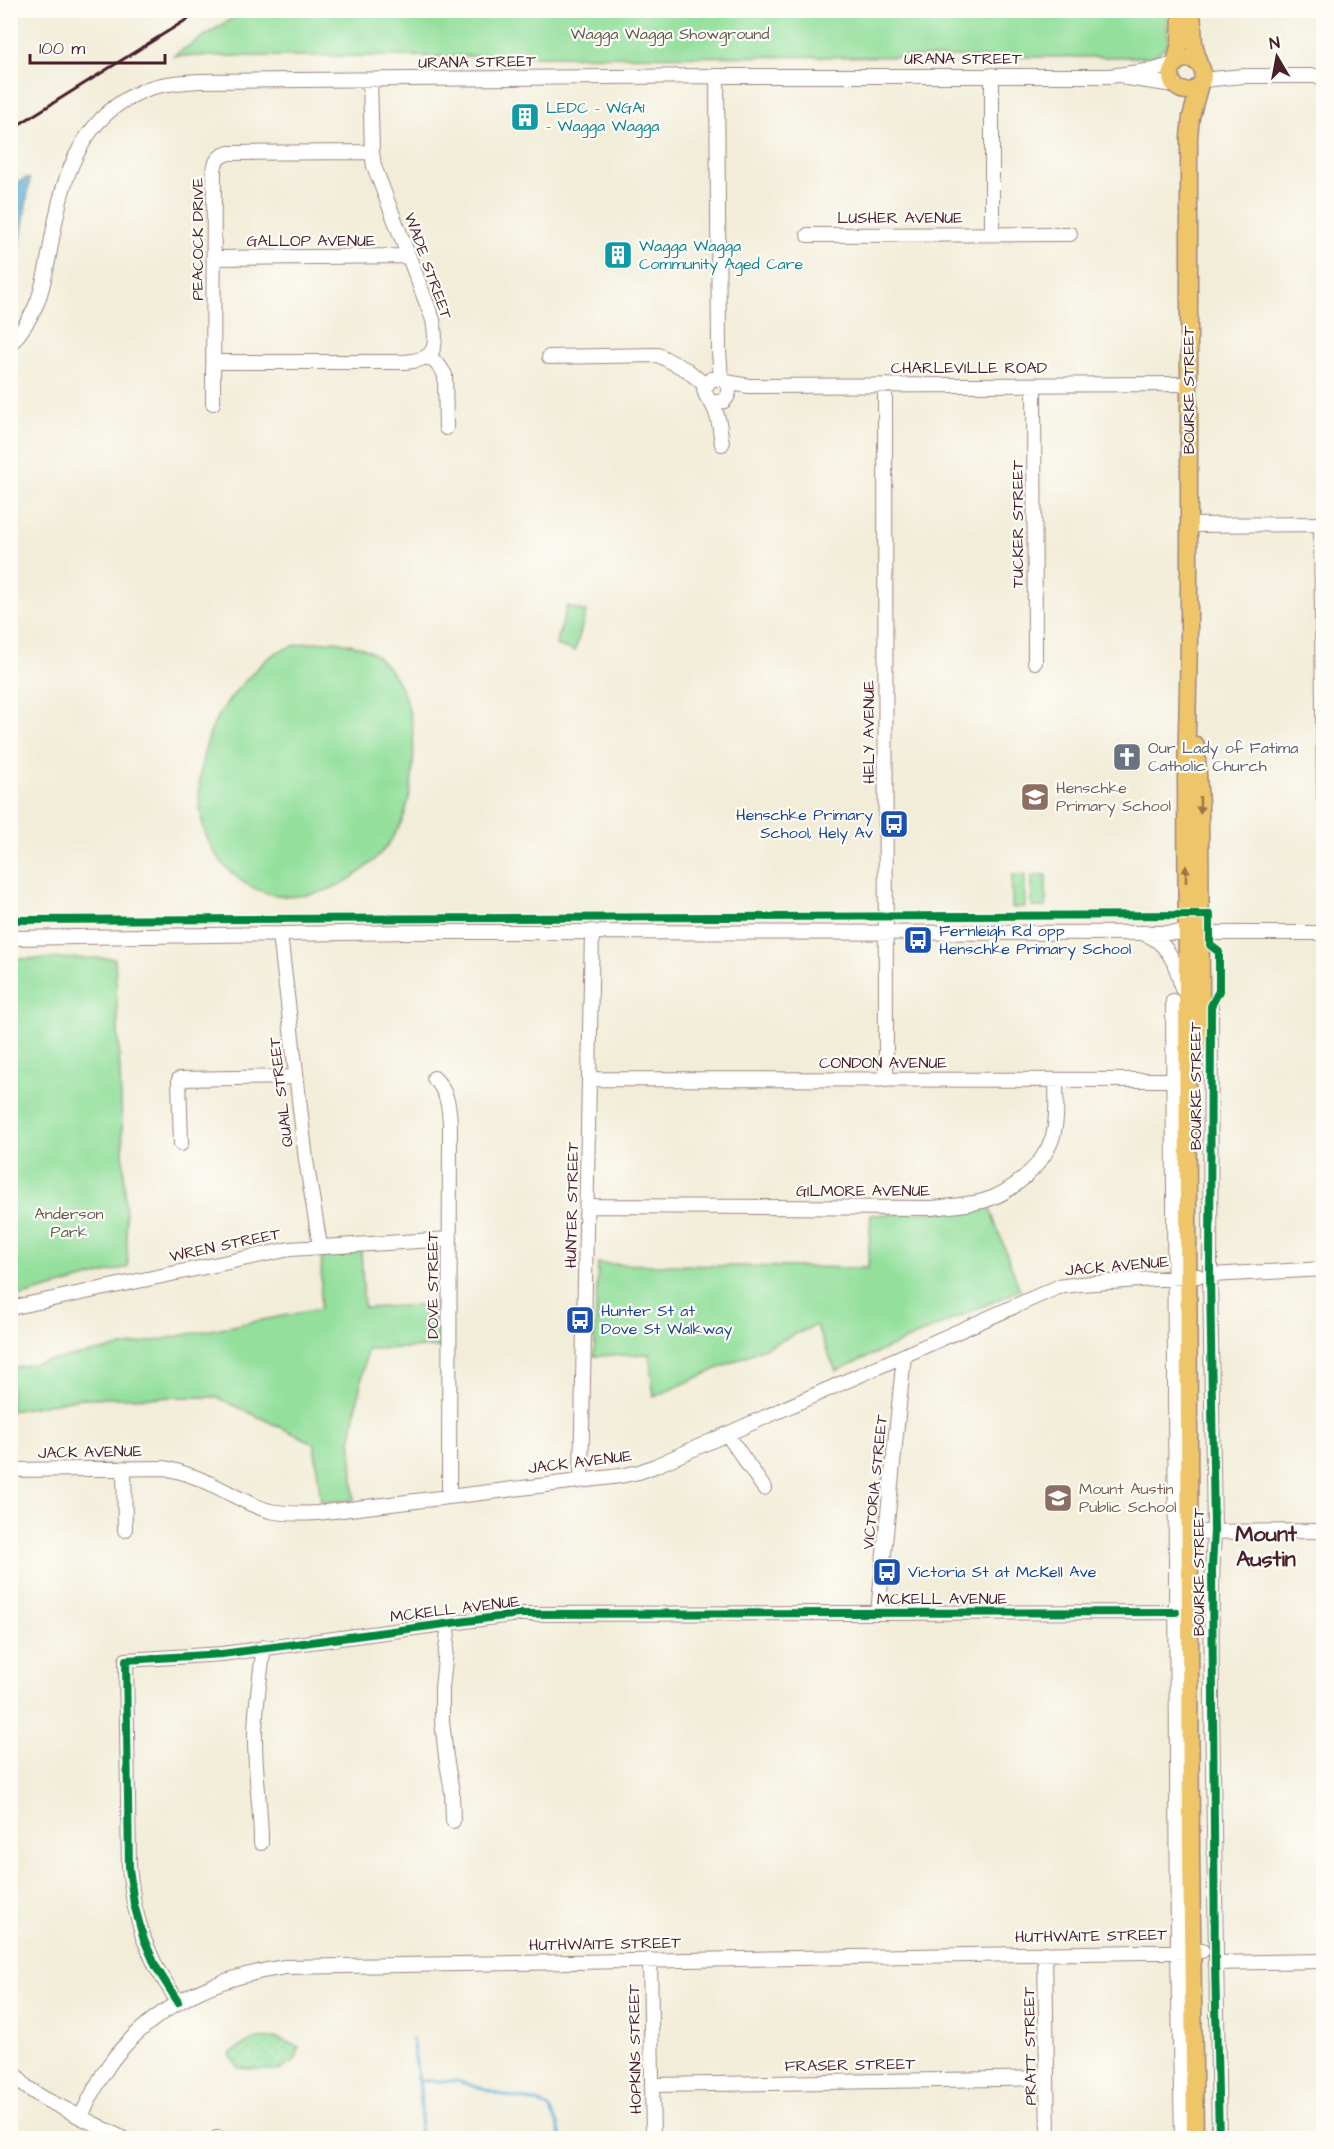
<svg xmlns="http://www.w3.org/2000/svg" width="1334" height="2149" viewBox="0 0 1334 2149" font-family="'Architects Daughter',sans-serif">
	<style>
		.grass { fill: url(#grass-dots); stroke: #6e7f63; stroke-width: 1.5 }
		.park { fill: #93df9b; stroke: #6e7f63; stroke-width: 1.5 }
		.water { fill: #5aabd5; stroke: #526580; stroke-width: 1.5 }
		.lines { fill: none; stroke-linecap: round; stroke-linejoin: round }
		.stream { stroke: #5aabd5; stroke-width: 3 }
		.minor-casing { stroke: #9e8682; stroke-width: 16 }
		.major-casing { stroke: #9e8682; stroke-width: 19 }
		.minor { stroke: #fff; stroke-width: 14 }
		.major { stroke: #eec569; stroke-width: 16 }
		.rail { stroke: #4a1f2b; stroke-width: 3 }
		.cycleway-casing { stroke: #fdfcf7; stroke-width: 11 }
		.cycleway { stroke: #00873e; stroke-width: 8 }
		.oneway { fill: #9c724a }
		.labels { text-anchor: middle; dominant-baseline: central; stroke-width: 4.5; stroke-linejoin: round; paint-order: stroke }
		.park-label { font-size: 16px; fill: #60594d; stroke: #fdfcf7 }
		.street-label { font-size: 16px; fill: #4a1f2b; stroke: #fdfcf7 }
		.culture-label { font-size: 16px; fill: #0d838f; stroke: #fdfcf7; text-anchor: start }
		.worship-label { font-size: 16px; fill: #5b616d; stroke: #fdfcf7; text-anchor: start }
		.education-label { font-size: 16px; fill: #785e54; stroke: #fdfcf7; text-anchor: start }
		.transit-label { font-size: 16px; fill: #164399; stroke: #fdfcf7; text-anchor: start }
		.district-label { font-size: 22px; font-weight: bold; fill: #4a1f2b; stroke: #fdfcf7 }
	</style>
	<defs>
		<pattern id="grass-dots" width="8" height="8" patternUnits="userSpaceOnUse" patternTransform="scale(1.5)"><rect width="8" height="8" fill="#93df9b"/><path d="M2 2h.1M6 6h.1" fill="none" stroke="#80bf86" stroke-width="1.8" stroke-linecap="round"/></pattern>
	</defs>
	<rect width="100%" height="100%" fill="#fdfcf7"/>
	<filter id="ink" filterUnits="userSpaceOnUse"><feTurbulence type="fractalNoise" baseFrequency=".0167" numOctaves="2"/><feDisplacementMap in="SourceGraphic" scale="12" xChannelSelector="R" yChannelSelector="G"/><feConvolveMatrix kernelMatrix="1 2 1 2 8 2 1 2 1" color-interpolation-filters="sRGB"/></filter>
	<filter id="wash" filterUnits="userSpaceOnUse"><feTurbulence type="fractalNoise" baseFrequency=".008" numOctaves="4" result="noise"/><feDisplacementMap in="SourceGraphic" scale="24" xChannelSelector="R" yChannelSelector="G"/><feGaussianBlur stdDeviation="1.35" result="paint"/><feColorMatrix in="noise" values="0 0 0 0 0 0 0 0 0 0 0 0 0 0 0 0 0 1.4 0 .05"/><feComposite in="paint" operator="in"/></filter>
	<g filter="url(#wash)">
		<rect width="100%" height="100%" fill="#f2edd8"/>
		<path class="grass" d="M277,2038L299,2047L296,2060L279,2071L238,2068L229,2054L253,2039Z"/>
		<path class="park" d="M245,10H1167L1168,44L1154,57L173,56Z
			M567,606L586,612L575,651L556,645Z
			M336,641C348,644 364,646 374,654C391,667 402,687 408,707C418,736 414,800 399,827C364,893 272,927 220,860C191,824 196,766 213,726C221,708 235,692 248,678C259,666 271,653 287,648C302,642 320,642 336,641Z
			M1012,875H1025V907L1012,908Z
			M1032,875H1046V907H1032Z
			M115,958L128,1267L11,1299V959Z
			M989,1206L1020,1290L836,1371L816,1325L654,1397L649,1354L594,1356L598,1264L868,1268L871,1215L949,1211Z
			M361,1250L364,1308L440,1304V1347L367,1349L351,1437L354,1500L321,1502L314,1443L216,1397L82,1398L11,1411V1368L320,1309L322,1252Z"/>
		<path class="water" d="M26,178L30,179L16,270L11,285V186Z"/>
		<g class="lines">
			<path class="stream" d="M412,2039L420,2089L421,2111L419,2138
				M419,2081H457L506,2096L538,2102L550,2109L558,2124L561,2138"/>
		</g>
	</g>
	<g filter="url(#ink)">
		<g class="lines">
			<g class="minor-casing">
				<path id="minor" d="M992,75V234
					M717,76L719,351L721,379
					M1127,78L1174,85
					M1202,80L1243,76H1324
					M808,235L1070,234
					M215,258L407,256
					M10,345C21,332 31,318 37,303C48,274 50,243 57,214C68,158 93,108 150,88C166,83 183,82 200,81L717,76H1110L1154,70L1174,64
					M429,356L440,367L445,375L446,428
					M549,357L658,355L687,370L705,385
					M213,362H401C433,361 439,351 433,320L374,166L372,152L370,80
					M726,382L749,386L1189,384
					M885,385L886,1080
					M1034,385L1035,662
					M213,403L214,171C215,160 219,156 229,153L372,152
					M712,403L724,401C731,394 731,385 723,379H711L704,389C705,398 710,399 713,406C720,418 720,431 722,444
					M1321,524L1324,799
					M1189,525L1324,524
					M1142,933C1168,941 1177,965 1182,989
					M280,934L306,1160L320,1246
					M10,938L410,932L1324,933
					M1173,1001L1178,1951L1182,2138
					M1211,1006L1210,1275L1214,1531C1210,1610 1212,1690 1213,1769C1214,1892 1216,2015 1219,2138
					M434,1078C447,1091 449,1105 450,1123L449,1495
					M591,1079L1175,1080
					M181,1144L179,1079L296,1077
					M588,1206L932,1208C949,1206 966,1205 983,1201C1012,1193 1044,1165 1053,1136C1058,1118 1056,1098 1056,1080
					M1210,1275L1324,1269
					M10,1308L290,1249L450,1239
					M727,1434L764,1488
					M124,1468L125,1530
					M10,1470L165,1468C188,1473 207,1481 227,1492C241,1499 254,1507 270,1511C286,1514 301,1514 317,1513L620,1476L639,1472L655,1466L1058,1287L1080,1284L1198,1276
					M581,1479L592,931
					M1189,1532L1324,1531
					M878,1612L904,1356
					M449,1622L442,1688V1721L446,1757L452,1792L453,1821
					M261,1843C261,1805 254,1769 255,1731C256,1703 260,1675 264,1647
					M1045,1953L1048,2138
					M650,1960L653,2138
					M1215,1963L1324,1961
					M178,2002L156,1967L143,1937L134,1904L129,1868L126,1660L222,1654L519,1614L1176,1612
					M10,2067L25,2086L43,2098L122,2138
					M653,2085L1047,2078
					M81,2116C92,2095 102,2072 118,2053C163,2001 218,1977 285,1967L1202,1951
					M217,2138H219"/>
			</g>
			<g class="major-casing">
				<path id="major" d="M1192,10L1194,43L1199,64
					M1171 75a16 16 0 1 1 32 0a16 16 0 1 1-32 0Z
					M1175,63L1180,43L1181,10
					M1196,745L1200,803L1201,999L1197,1049
					M1195,2138L1191,1854L1186,778L1189,642V137L1191,117L1200,84"/>
			</g>
			<use href="#minor" class="minor"/>
			<use href="#major" class="major"/>
			<path class="rail" d="M10,130L202,10"/>
			<g class="cycleway-casing">
				<path id="cycleway" d="M10,920L1210,915V945L1219,952V991L1211,1006L1210,1275L1214,1531L1212,1568L1215,1963L1219,2138
					M178,2002L156,1967L143,1937L134,1904L129,1868L126,1660L222,1654L519,1614L1176,1612"/>
			</g>
			<use href="#cycleway" class="cycleway"/>
		</g>
		<defs><path id="oneway-solid" d="M-6-.8H1V-3.2L6.5 0L1 3.2V.8H-6Z" transform="scale(1.5)"/></defs>
		<g class="oneway">
			<use href="#oneway-solid" transform="translate(1200 805) rotate(89)"/>
			<use href="#oneway-solid" transform="translate(1186 874) rotate(-90)"/>
		</g>
	</g>
	<defs>
		<g id="building-square" transform="scale(1.5)"><rect x="-9" y="-9" width="18" height="18" rx="4" fill="#0f9aa8" stroke="#fdfcf7"/><path d="M-4-6H4V6H1V3H-1V6H-4ZM-2.5-4.3h1.7v1.8h-1.7ZM.8-4.3h1.7v1.8H.8ZM-2.5-1h1.7V.8h-1.7ZM.8-1h1.7V.8H.8Z" fill="#fff"/></g>
		<g id="church-square" transform="scale(1.5)"><rect x="-9" y="-9" width="18" height="18" rx="4" fill="#6b7280" stroke="#fdfcf7"/><path d="M-1.2-6h2.4v3.5h3.3v2.4h-3.3V6h-2.4V-.1h-3.3v-2.4h3.3Z" fill="#fff"/></g>
		<g id="school-square" transform="scale(1.5)"><rect x="-9" y="-9" width="18" height="18" rx="4" fill="#8d6e63" stroke="#fdfcf7"/><path d="M0-5L7-2L0 1L-7-2ZM-4 1L0 2.5L4 1V4Q0 6-4 4Z" fill="#fff"/></g>
		<g id="bus-square" transform="scale(1.5)"><rect x="-9" y="-9" width="18" height="18" rx="4" fill="#1a4fb4" stroke="#fdfcf7"/><path d="M-5-6H5V4H4V6H2V4H-2V6H-4V4H-5ZM-3.5-4V0h7V-4ZM-3.5 1.2v1.5H-2V1.2ZM2 1.2v1.5H3.5V1.2Z" fill="#fff"/></g>
	</defs>
	<g fill-rule="evenodd">
		<use href="#building-square" x="525" y="117"/>
		<use href="#building-square" x="618" y="255"/>
		<use href="#church-square" x="1127" y="757"/>
		<use href="#school-square" x="1035" y="797"/>
		<use href="#bus-square" x="894" y="824"/>
		<use href="#bus-square" x="918" y="940"/>
		<use href="#bus-square" x="580" y="1320"/>
		<use href="#school-square" x="1058" y="1498"/>
		<use href="#bus-square" x="887" y="1572"/>
	</g>
	<g class="labels">
		<g class="park-label">
			<text x="670" y="34">Wagga Wagga Showground</text>
			<text x="69" y="1214">Anderson<tspan x="69" dy="18">Park</tspan></text>
		</g>
		<g class="street-label">
			<text x="963" y="59">URANA STREET</text>
			<text transform="translate(477 62) rotate(-1)">URANA STREET</text>
			<text x="900" y="218">LUSHER AVENUE</text>
			<text transform="translate(198 239) rotate(-90)">PEACOCK DRIVE</text>
			<text x="311" y="241">GALLOP AVENUE</text>
			<text transform="translate(428 266) rotate(70)">WADE STREET</text>
			<text x="969" y="368">CHARLEVILLE ROAD</text>
			<text transform="translate(1189 390) rotate(-90)">BOURKE STREET</text>
			<text transform="translate(1018 524) rotate(-90)">TUCKER STREET</text>
			<text transform="translate(869 732) rotate(-90)">HELY AVENUE</text>
			<text x="883" y="1063">CONDON AVENUE</text>
			<text transform="translate(1196 1086) rotate(-90)">BOURKE STREET</text>
			<text transform="translate(281 1092) rotate(-97)">QUAIL STREET</text>
			<text x="863" y="1191">GILMORE AVENUE</text>
			<text transform="translate(572 1205) rotate(-89)">HUNTER STREET</text>
			<text transform="translate(225 1245) rotate(-12)">WREN STREET</text>
			<text transform="translate(1117 1266) rotate(-5)">JACK AVENUE</text>
			<text transform="translate(433 1285) rotate(-90)">DOVE STREET</text>
			<text transform="translate(90 1452) rotate(-1)">JACK AVENUE</text>
			<text transform="translate(580 1462) rotate(-7)">JACK AVENUE</text>
			<text transform="translate(875 1482) rotate(-84)">VICTORIA STREET</text>
			<text transform="translate(1199 1572) rotate(-90)">BOURKE STREET</text>
			<text x="942" y="1599">MCKELL AVENUE</text>
			<text transform="translate(455 1609) rotate(-7)">MCKELL AVENUE</text>
			<text transform="translate(1091 1936) rotate(-1)">HUTHWAITE STREET</text>
			<text transform="translate(605 1944) rotate(-1)">HUTHWAITE STREET</text>
			<text transform="translate(1030 2046) rotate(-91)">PRATT STREET</text>
			<text transform="translate(635 2049) rotate(-91)">HOPKINS STREET</text>
			<text transform="translate(850 2065) rotate(-1)">FRASER STREET</text>
		</g>
		<g class="culture-label">
			<text x="546" y="108">LEDC - WGA1<tspan x="546" dy="18">- Wagga Wagga</tspan></text>
			<text x="639" y="246">Wagga Wagga<tspan x="639" dy="18">Community Aged Care</tspan></text>
		</g>
		<g class="worship-label">
			<text x="1148" y="748">Our Lady of Fatima<tspan x="1148" dy="18">Catholic Church</tspan></text>
		</g>
		<g class="education-label">
			<text x="1056" y="788">Henschke<tspan x="1056" dy="18">Primary School</tspan></text>
			<text x="1079" y="1489">Mount Austin<tspan x="1079" dy="18">Public School</tspan></text>
		</g>
		<g class="transit-label">
			<text x="873" y="815" text-anchor="end">Henschke Primary<tspan x="873" dy="18">School, Hely Av</tspan></text>
			<text x="939" y="931">Fernleigh Rd opp<tspan x="939" dy="18">Henschke Primary School</tspan></text>
			<text x="601" y="1311">Hunter St at<tspan x="601" dy="18">Dove St Walkway</tspan></text>
			<text x="908" y="1572">Victoria St at McKell Ave</text>
		</g>
		<g class="district-label">
			<text x="1266" y="1534">Mount<tspan x="1266" dy="25">Austin</tspan></text>
		</g>
	</g>
	<rect width="1334" height="2149" fill="none" stroke="#fdfcf7" stroke-width="36"/>
	<g transform="translate(1277 57) rotate(350)" stroke="#fdfcf7" stroke-width="4.5" paint-order="stroke">
	<path d="M0-4.5L10 22L0 15L-10 22Z" fill="#4a1f2b"/>
	<text y="-9" font-size="16" font-weight="bold" text-anchor="middle" fill="#4a1f2b">N</text>
	</g>
	<path d="M30 54v9h135v-9" fill="none" stroke="#4a1f2b" stroke-width="3"/>
	<text x="39" y="54" font-size="18" fill="#4a1f2b" stroke="#fdfcf7" stroke-width="4.5" paint-order="stroke">100 m</text>
</svg>
